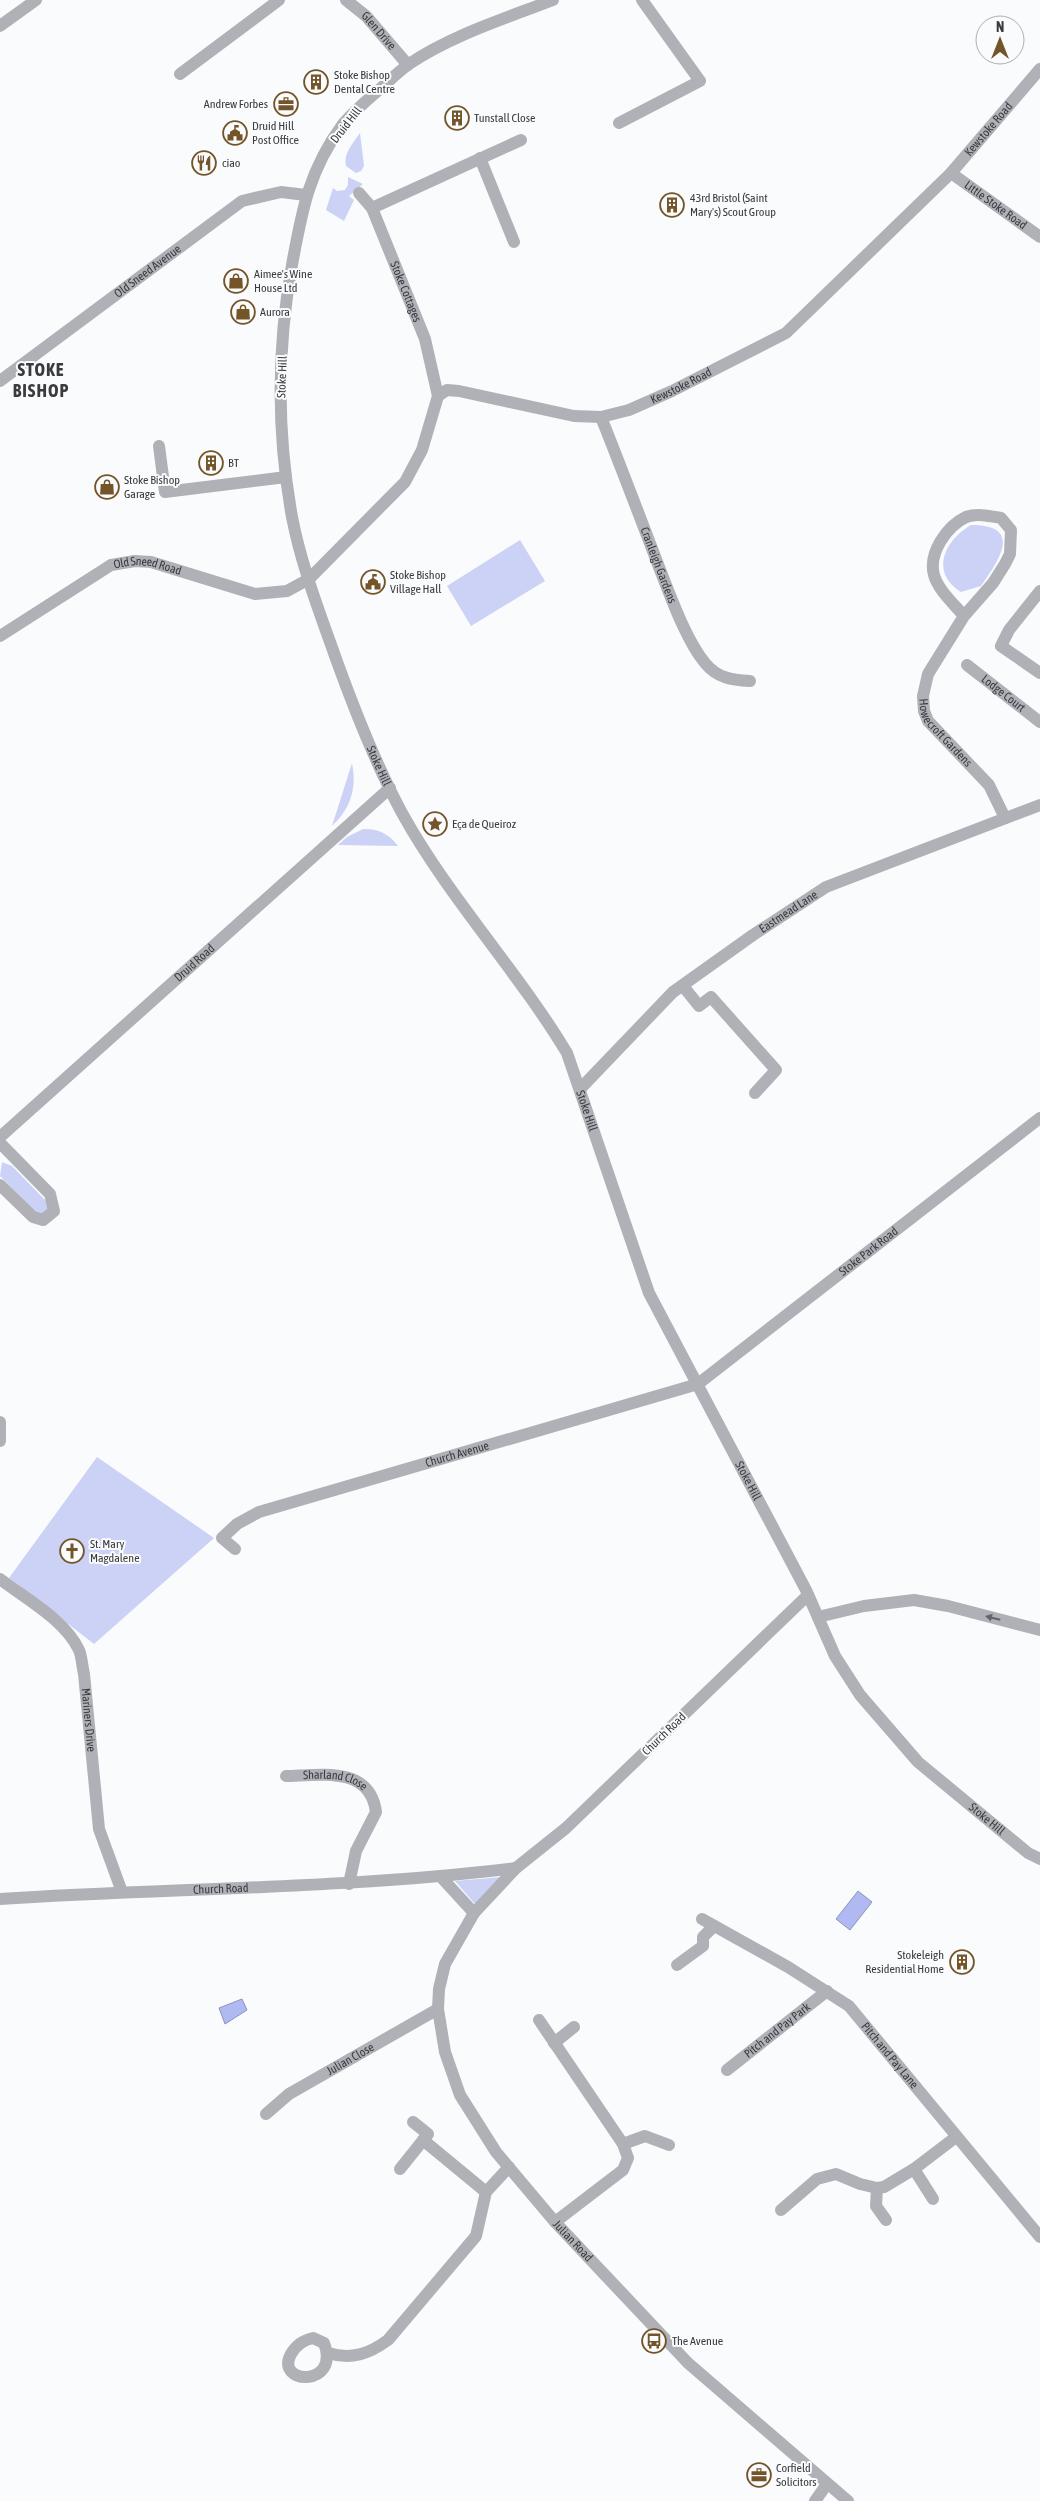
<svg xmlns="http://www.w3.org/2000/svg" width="1040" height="2501" viewBox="0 0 1040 2501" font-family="'Asap Condensed',sans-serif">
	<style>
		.green { fill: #ccd2f6 }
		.water { fill: #b1b9f2; stroke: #8d93bc }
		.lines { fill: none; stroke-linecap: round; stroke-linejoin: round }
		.minor { stroke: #b0b1b6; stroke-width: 12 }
		.oneway { fill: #636469 }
		.labels { text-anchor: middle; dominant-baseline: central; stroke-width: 4; stroke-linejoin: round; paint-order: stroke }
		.street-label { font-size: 12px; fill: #3a3a3f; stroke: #fafbfd }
		.poi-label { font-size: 12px; fill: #3a3a3f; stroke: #fafbfd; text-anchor: start }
		.district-label { font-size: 18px; font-weight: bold; letter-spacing: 1px; fill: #3a3a3f; stroke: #fafbfd }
	</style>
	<rect width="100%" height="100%" fill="#fafbfd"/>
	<path class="green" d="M360,133L364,166L361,171L356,173L346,166C343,154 353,143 360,133Z
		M348,177L363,184L349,196L354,200L344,221L326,210L333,188L337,191L345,190L348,185Z
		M971,525C1024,525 999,560 981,586L961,592C929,572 945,540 971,525Z
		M520,540L545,581L471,626L447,586Z
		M352,763C357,788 351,808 332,826Z
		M363,829C379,829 388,833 398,846L338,845L347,837Z
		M2,1162L12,1166L46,1201L49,1206L43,1215L37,1214L0,1176Z
		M97,1457L214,1538L94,1644L9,1578Z
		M502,1877L475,1904L455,1881Z"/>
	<path class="water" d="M858,1891L872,1902L850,1930L836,1919Z
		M242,1999L247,2010L225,2024L219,2008Z"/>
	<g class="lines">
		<g class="minor">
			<path id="s1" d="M346,0L366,16L408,65"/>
			<path id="s2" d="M553,0C504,19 452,35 409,64C398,72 389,81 380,89C367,100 354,111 343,124C309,170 302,210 292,265C277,348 277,434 292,517C301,564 319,611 335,656C354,709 375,763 402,813C449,898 517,970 567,1053L649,1293L806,1590L835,1656L860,1695L918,1762L1028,1853L1040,1859"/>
			<path d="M0,26L36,0"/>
			<path d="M180,74L279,0"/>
			<path d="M619,123L700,81L642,0"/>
			<path d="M480,158L514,242"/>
			<path id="s3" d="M951,173L1040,237"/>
			<path id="s4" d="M359,193L372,208L425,339L438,396"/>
			<path d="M372,208L521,140"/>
			<path id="s5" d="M0,381L242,201L281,192L306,195"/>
			<path id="s6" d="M601,417C621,467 640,517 659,567C670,595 686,640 705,663C717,678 732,680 750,681"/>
			<path d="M159,446L165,492L286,477"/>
			<path d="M1040,591L1009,630L1001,646L1040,673"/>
			<path id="s7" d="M964,616C954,604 938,590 934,575C928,553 947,526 966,517C977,513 990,516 1001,518L1011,530L1010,554L1005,564L993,583L964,616L928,674L923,696L924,711L928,721L989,785L1005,818"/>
			<path id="s8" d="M0,636L111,565L135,561L151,562L255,594L287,591L309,579L405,482L422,450L438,396L447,390L459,391L574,416L601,417L629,410L672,391L786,333L951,173L1040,69"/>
			<path id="s9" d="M967,665L1040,722"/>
			<path d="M683,986L699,1006L711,997L776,1070L755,1093"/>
			<path id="s10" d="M580,1089L673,992L753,935L826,887L1040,805"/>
			<path id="s11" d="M0,1137L390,788"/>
			<path d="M0,1143L50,1194L54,1211L43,1220L33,1217L0,1185"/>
			<path d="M0,1422V1441"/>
			<path id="s12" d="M235,1549L222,1538L237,1524L259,1512L698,1384L1040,1118"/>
			<path id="s13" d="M0,1579C26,1599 65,1620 79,1650C82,1657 82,1666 84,1674L99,1829L122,1892"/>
			<path id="s14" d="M808,1595L566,1828L516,1868L474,1913L445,1964L439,1989L438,2009L445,2052L460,2095L496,2152L555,2222L688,2363L848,2501"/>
			<path d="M818,1617L864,1606L914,1600L948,1606L1040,1630"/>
			<path id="s15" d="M286,1776C321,1775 370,1766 376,1812L356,1851L349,1884"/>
			<path d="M441,1877L474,1913"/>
			<path id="s16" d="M0,1899C172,1888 345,1889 516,1868"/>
			<path id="s17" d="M702,1919L788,1967L849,2006L1040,2237"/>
			<path d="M677,1965L703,1946V1937L714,1926"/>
			<path d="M539,2020L623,2144L628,2158L623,2170L555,2222"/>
			<path d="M554,2043L574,2027"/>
			<path id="s18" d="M727,2070L827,1991"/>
			<path id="s19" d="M266,2114L289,2094L438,2009"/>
			<path d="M423,2140L486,2192"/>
			<path d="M623,2144L645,2136L669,2145"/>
			<path d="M400,2169L428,2134L413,2122"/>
			<path d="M914,2169L933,2199"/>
			<path d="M877,2188L876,2206L886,2220"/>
			<path d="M781,2210L817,2179L836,2174L860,2184L877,2188L884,2187L914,2169L956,2137"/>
			<path d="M313,2338L324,2343C341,2388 274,2385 291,2354C296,2345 304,2340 313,2338Z"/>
			<path d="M328,2353C351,2360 369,2354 388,2340L476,2236L486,2192L509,2167"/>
			<path d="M815,2501L827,2484"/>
		</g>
	</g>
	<defs><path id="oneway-solid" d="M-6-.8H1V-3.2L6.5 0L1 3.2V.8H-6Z" transform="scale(1.25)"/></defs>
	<use class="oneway" href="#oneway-solid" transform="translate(993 1618) rotate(-166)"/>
	<defs>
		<g id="building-ring" transform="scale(1.25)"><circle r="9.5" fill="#fafbfd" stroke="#74552a" stroke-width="1.5"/><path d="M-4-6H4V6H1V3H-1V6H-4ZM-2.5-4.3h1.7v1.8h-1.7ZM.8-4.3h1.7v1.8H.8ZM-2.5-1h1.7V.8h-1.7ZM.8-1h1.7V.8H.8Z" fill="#74552a"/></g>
		<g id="office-ring" transform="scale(1.25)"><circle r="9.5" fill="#fafbfd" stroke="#74552a" stroke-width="1.5"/><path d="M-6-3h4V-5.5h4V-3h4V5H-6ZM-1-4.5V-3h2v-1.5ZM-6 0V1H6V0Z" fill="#74552a"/></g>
		<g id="civic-ring" transform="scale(1.25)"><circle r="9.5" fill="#fafbfd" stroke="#74552a" stroke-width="1.5"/><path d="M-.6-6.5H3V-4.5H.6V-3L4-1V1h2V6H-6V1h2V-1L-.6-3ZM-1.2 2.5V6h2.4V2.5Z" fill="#74552a"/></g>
		<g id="restaurant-ring" transform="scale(1.25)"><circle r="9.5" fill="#fafbfd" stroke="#74552a" stroke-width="1.5"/><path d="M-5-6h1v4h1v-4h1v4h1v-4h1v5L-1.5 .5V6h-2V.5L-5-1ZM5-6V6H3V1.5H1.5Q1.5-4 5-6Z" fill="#74552a"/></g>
		<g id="shop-ring" transform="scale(1.25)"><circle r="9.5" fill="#fafbfd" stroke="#74552a" stroke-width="1.5"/><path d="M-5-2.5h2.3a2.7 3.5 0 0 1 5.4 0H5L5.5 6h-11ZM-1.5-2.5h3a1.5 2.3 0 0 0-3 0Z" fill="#74552a"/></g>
		<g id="sight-ring" transform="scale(1.25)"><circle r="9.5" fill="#fafbfd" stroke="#74552a" stroke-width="1.5"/><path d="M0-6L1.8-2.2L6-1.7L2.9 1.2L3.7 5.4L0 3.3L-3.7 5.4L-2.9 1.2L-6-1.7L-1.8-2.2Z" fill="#74552a"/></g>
		<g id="church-ring" transform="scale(1.25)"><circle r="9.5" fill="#fafbfd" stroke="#74552a" stroke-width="1.5"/><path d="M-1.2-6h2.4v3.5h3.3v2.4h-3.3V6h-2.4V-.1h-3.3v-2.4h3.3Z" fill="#74552a"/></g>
		<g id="bus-ring" transform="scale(1.25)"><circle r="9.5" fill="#fafbfd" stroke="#74552a" stroke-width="1.5"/><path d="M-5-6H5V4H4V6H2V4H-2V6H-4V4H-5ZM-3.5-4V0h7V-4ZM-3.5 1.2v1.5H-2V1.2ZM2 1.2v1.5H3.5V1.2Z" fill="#74552a"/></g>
	</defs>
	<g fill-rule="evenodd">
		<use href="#building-ring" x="316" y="82"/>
		<use href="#office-ring" x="286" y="104"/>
		<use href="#building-ring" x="457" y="118"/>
		<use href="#civic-ring" x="235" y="133"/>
		<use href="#restaurant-ring" x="204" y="163"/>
		<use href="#building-ring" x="672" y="205"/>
		<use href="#shop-ring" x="236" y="281"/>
		<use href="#shop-ring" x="243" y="312"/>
		<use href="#building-ring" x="211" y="463"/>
		<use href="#shop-ring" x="107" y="487"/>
		<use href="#civic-ring" x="373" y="582"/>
		<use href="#sight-ring" x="435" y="824"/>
		<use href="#church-ring" x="72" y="1551"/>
		<use href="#building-ring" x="962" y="1962"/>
		<use href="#bus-ring" x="654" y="2341"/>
		<use href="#office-ring" x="759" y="2475"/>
	</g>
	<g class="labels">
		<g class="street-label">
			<text stroke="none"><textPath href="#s1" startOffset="45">Glen Drive</textPath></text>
			<text transform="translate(346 125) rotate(-52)">Druid Hill</text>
			<text stroke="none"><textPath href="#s8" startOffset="1226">Kewstoke Road</textPath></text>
			<text stroke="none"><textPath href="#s3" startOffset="55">Little Stoke Road</textPath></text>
			<text stroke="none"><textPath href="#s5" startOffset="184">Old Sneed Avenue</textPath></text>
			<text stroke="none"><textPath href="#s4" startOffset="110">Stoke Cottages</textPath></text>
			<text transform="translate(282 377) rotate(-88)">Stoke Hill</text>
			<text stroke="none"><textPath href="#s8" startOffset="821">Kewstoke Road</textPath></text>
			<text stroke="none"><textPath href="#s6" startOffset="159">Cranleigh Gardens</textPath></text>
			<text stroke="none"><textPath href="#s8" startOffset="169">Old Sneed Road</textPath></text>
			<text stroke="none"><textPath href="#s9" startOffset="46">Lodge Court</textPath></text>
			<text stroke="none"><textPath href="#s7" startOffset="410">Howecroft Gardens</textPath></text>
			<text stroke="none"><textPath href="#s2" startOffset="916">Stoke Hill</textPath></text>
			<text stroke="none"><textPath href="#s10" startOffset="275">Eastmead Lane</textPath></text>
			<text stroke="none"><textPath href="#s11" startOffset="261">Druid Road</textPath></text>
			<text stroke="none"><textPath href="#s2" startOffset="1321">Stoke Hill</textPath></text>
			<text stroke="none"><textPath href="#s12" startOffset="736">Stoke Park Road</textPath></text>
			<text stroke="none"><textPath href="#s12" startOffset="269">Church Avenue</textPath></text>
			<text stroke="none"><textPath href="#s2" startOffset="1726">Stoke Hill</textPath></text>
			<text stroke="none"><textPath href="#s13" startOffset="178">Mariners Drive</textPath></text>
			<text transform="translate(664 1734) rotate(-44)">Church Road</text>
			<text stroke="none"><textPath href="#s15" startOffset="50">Sharland Close</textPath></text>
			<text stroke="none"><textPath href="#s2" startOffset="2146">Stoke Hill</textPath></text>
			<text stroke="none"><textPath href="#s16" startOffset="221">Church Road</textPath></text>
			<text stroke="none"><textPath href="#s18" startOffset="64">Pitch and Pay Park</textPath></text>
			<text stroke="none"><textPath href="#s17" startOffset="235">Pitch and Pay Lane</textPath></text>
			<text stroke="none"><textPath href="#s19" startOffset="101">Julian Close</textPath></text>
			<text stroke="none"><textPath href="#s14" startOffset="840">Julian Road</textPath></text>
		</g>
		<g class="poi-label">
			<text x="334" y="75">Stoke Bishop<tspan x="334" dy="14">Dental Centre</tspan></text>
			<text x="268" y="104" text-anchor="end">Andrew Forbes</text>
			<text x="474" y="118">Tunstall Close</text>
			<text x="252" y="126">Druid Hill<tspan x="252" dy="14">Post Office</tspan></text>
			<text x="222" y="163">ciao</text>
			<text x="690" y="198">43rd Bristol (Saint<tspan x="690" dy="14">Mary's) Scout Group</tspan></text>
			<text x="254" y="274">Aimee's Wine<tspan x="254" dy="14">House Ltd</tspan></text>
			<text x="260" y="312">Aurora</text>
			<text x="228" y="463">BT</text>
			<text x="124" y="480">Stoke Bishop<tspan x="124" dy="14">Garage</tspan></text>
			<text x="390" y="575">Stoke Bishop<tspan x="390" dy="14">Village Hall</tspan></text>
			<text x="452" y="824">Eça de Queiroz</text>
			<text x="90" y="1544">St. Mary<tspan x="90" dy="14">Magdalene</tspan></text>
			<text x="944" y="1955" text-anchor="end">Stokeleigh<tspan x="944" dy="14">Residential Home</tspan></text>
			<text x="672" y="2341">The Avenue</text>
			<text x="776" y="2468">Corfield<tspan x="776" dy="14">Solicitors</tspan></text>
		</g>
		<g class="district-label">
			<text x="41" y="369">STOKE<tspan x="41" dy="21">BISHOP</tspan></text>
		</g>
	</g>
	<g transform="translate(1000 40)"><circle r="24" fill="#fafbfd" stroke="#adaeb1"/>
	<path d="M0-4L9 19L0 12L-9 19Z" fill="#74552a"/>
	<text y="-8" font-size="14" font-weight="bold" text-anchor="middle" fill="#3a3a3f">N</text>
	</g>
</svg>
